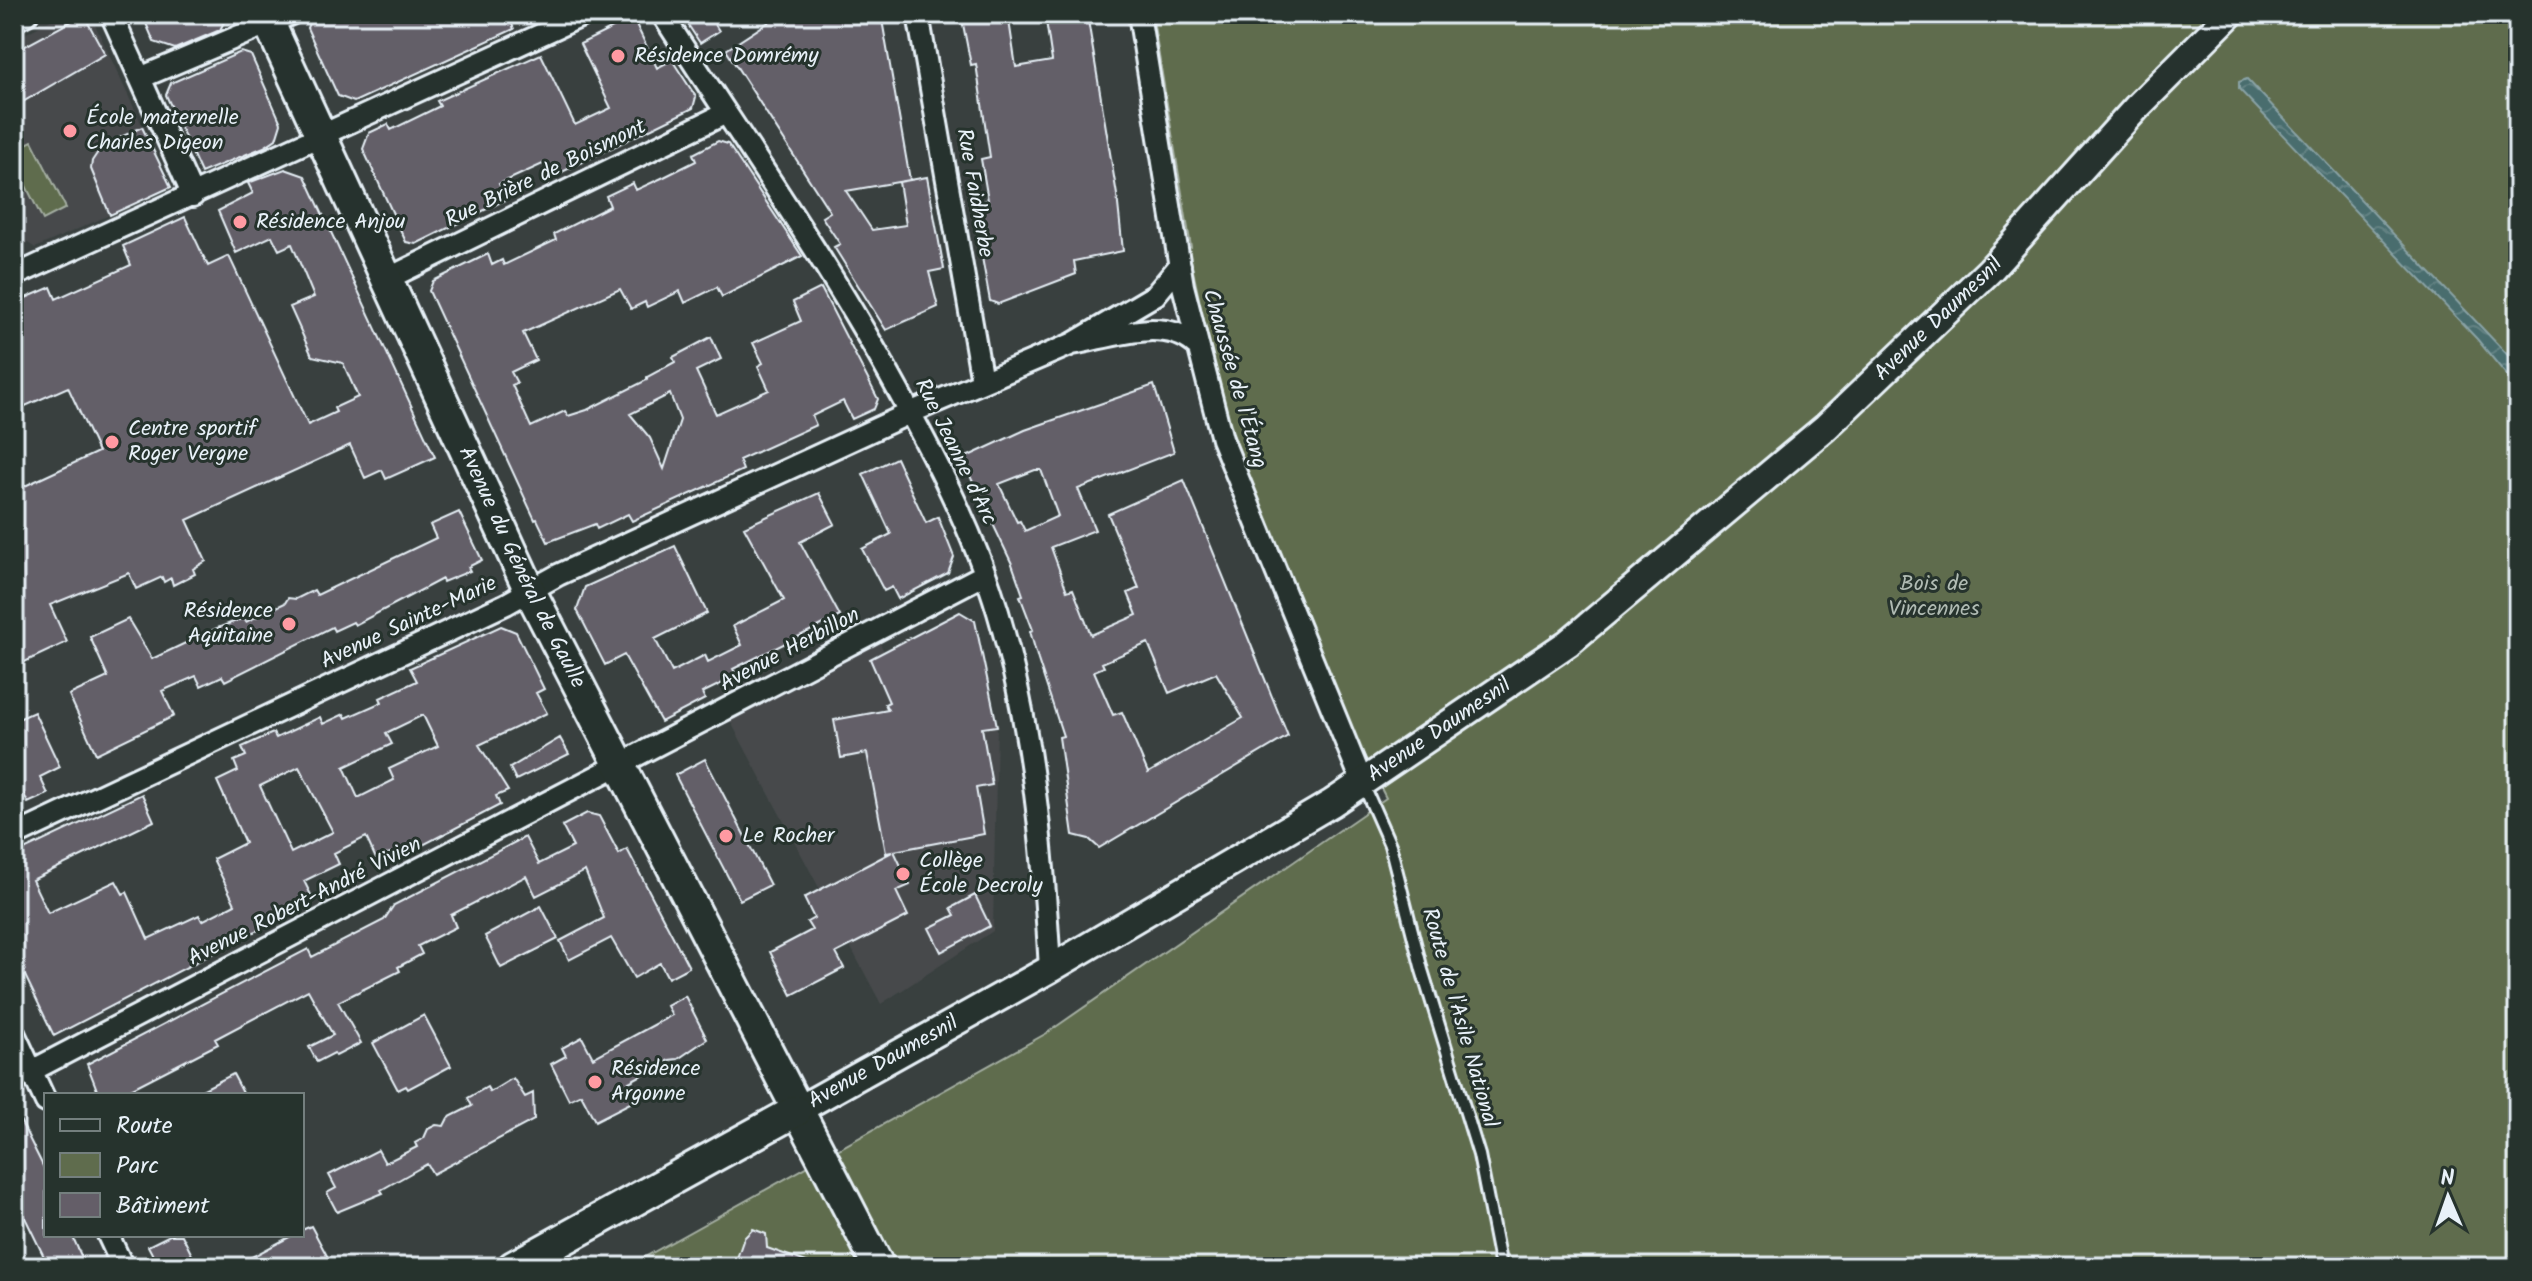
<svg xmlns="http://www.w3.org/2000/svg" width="2532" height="1281" viewBox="0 0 2532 1281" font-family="Kalam,sans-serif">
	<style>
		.built { fill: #46494b }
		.park { fill: #5f6c4d; stroke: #a4aea2; stroke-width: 2 }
		.water { fill: url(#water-waves); stroke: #89a2a5; stroke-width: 2 }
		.building { fill: #645e68; stroke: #e8f1f8; stroke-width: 2; fill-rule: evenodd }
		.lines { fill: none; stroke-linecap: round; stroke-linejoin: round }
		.service-casing { stroke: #e8f1f8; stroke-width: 16 }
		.minor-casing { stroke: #e8f1f8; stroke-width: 26 }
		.tertiary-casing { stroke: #e8f1f8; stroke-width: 32 }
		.secondary-casing { stroke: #e8f1f8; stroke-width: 36 }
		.service { stroke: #26332d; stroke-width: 10 }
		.minor { stroke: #26332d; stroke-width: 20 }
		.tertiary { stroke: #26332d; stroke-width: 26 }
		.secondary { stroke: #26332d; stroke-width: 30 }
		.poi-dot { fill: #ff9aa2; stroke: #26332d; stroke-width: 3 }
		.labels { text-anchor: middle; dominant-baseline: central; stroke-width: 6; stroke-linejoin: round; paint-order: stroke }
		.poi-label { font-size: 22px; fill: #e8f1f8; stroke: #26332d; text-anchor: start }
		.street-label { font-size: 22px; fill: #e8f1f8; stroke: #26332d }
		.park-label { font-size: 22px; fill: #b1bcb4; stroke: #26332d }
	</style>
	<defs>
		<pattern id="water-waves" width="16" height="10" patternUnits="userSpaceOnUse" patternTransform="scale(2)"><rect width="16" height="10" fill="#496d6e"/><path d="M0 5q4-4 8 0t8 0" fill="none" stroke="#638283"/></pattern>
	</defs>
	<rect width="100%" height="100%" fill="#39403f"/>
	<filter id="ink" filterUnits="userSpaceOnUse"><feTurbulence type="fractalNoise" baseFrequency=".0125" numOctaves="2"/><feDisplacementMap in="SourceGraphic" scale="16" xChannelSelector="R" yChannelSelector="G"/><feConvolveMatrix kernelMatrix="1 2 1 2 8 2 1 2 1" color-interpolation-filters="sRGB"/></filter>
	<g filter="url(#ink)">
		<path class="built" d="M62,14H90L151,144L103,166L121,210L35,248L28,243L14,247V40Z
			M876,636L930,739L997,726L993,931L881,1004L726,713Z"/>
		<path class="park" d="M1152,14H2518V1267H627L1047,1033L1386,798L1354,736L1237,447L1217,382L1188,248L1191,247Z
			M32,141L66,208L43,220L14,162V150Z"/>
		<path class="water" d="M2247,79L2518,366V389L2477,339L2239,89V82Z"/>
		<path class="building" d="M142,14H228L220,30L175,49L154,42Z
			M319,14H474L478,22L496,14H508L514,29L354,102L338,96L307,28L311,18Z
			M681,14H709L719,31L700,43Z
			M781,14H881L910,180L846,191L872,230L906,225L899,182L927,177L944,269L929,272L938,307L886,330L834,247L840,244L822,217L830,212L726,50Z
			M961,14H1008L1016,67L1052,61L1045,14H1087L1117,195L1123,251L1074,261L1076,274L998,304L990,301L972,203L988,200L981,159L990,157L976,64L971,65Z
			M79,17L86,19L105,54L14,107V52Z
			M633,18L657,68L672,60L696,97L693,108L554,176L547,162L521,174L499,184L507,199L416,244L406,242L363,149L369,133L388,124L391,130L440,106L437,101L541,54L575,125L611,108L580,44Z
			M241,52L251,55L281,123L276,139L264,147L201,173L166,95L171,83Z
			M142,127L171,187L110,215L91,169L92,161L102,146Z
			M718,141L728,144L802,256L722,297L717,287L685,303L680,291L647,307L645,302L631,309L620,289L523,333L536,360L511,372L517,383L512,385L531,427L565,411L568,416L587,410L647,380V377L675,362L673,357L711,337L721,359L696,371L716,414L769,390L758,366L763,363L753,343L801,321L793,302L821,288L878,399L874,409L852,419L843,401L812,416L816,425L739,460L743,470L632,521L628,514L597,529L595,524L548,542L537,519L535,520L429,291L433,281L488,254L492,265L502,260L504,265L556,240L554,234L610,206L606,196L633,183L636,190L664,177L696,161L693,154ZM670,394L680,420L664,469L650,438L630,414Z
			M285,169L305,176L435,457L386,479L382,470L365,478L350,445L187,520L206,561L193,569L195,574L173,585L171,578L164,582L162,577L136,589L129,573L50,605L67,642L14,667V491L98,452L68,387L14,411V303L51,287L56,299L131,265L123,246L185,217L208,266L229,256L308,425L336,412L334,408L358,397L343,363L312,356L290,307L314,297L292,244L279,250L272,236L236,253L218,211L253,193L248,183Z
			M1154,385L1174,452L1078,489L1095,530L1051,547L1067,591L1073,589L1091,635L1137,615L1128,593L1139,588L1108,514L1184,480L1288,736L1099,848L1089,839L1073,835L1059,737L1063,736L1038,660L1030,631L1033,630L1020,596L1023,595L1012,564L962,459L1025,430ZM1035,470H1041L1058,516L1025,531L1020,521L1017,522L999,484ZM1148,643L1169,693L1216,673L1243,718L1148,773L1122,712L1113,715L1094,671L1104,667L1102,663Z
			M896,458L926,523L938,517L954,557L948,573L898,599L892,587L884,591L862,549L891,534L863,474Z
			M819,493L835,524L800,542L840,616L733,669L737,676L702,693L705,699L661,722L624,655L605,665L577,610L585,587L675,546L707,613L655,639L672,672L705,655L708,662L742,645L733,626L784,600L744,527Z
			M459,512L482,560L468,567L470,571L443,582L442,579L355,625L353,622L334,631L332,627L225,681L222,676L201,686L196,676L162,691L174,716L96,754L69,695L108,677L90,637L128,619L152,659L215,629L244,618L246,622L285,603L288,598L296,599L314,590L317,595L436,538L430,525Z
			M960,612L975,621L997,726L982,728L992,785L976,788L984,834L894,851L910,885L896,891L908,916L836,953L844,968L792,995L770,952L812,930L807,922L814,918L804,898L892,852L886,853L867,753L841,758L834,720L888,710L885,704L889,702L870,659Z
			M501,626L516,632L544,689L536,693L547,713L479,745L508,791L496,796L500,805L394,860L390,853L376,859L366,837L334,853L339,864L304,881L314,901L54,1036L20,965L14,968V849L20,852L142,794L154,821L32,880L48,913L116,881L123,894L127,892L148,939L199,915L202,921L235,904L213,859L245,843L217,781L238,771L234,761L246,756L242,747L273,733L276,738L320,717L323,724L344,714L346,718L382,702L380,698L417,681L410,668ZM423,715L438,746L389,769L394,780L358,798L344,767L392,744L386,733ZM299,767L333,832L291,853L260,786Z
			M34,712L60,767L40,777L48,794L28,803L14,773V721Z
			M560,738L569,754L516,780L510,768Z
			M705,759L770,885L740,900L675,775Z
			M587,813L599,816L619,854L627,849L689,967L668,978L660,963L634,978L611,938L569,960L560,941L604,918L585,871L536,896L526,876L451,915L456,927L418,946L422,954L398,967L400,971L338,1002L361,1043L336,1056L334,1053L317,1062L309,1047L333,1035L308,990L215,1039L218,1044L119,1095H99L87,1064L308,949L312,957L384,920L394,905L525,837L539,864L573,847L562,826Z
			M975,895L990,926L941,952L929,928L955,915L951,908Z
			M541,906L558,939L501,968L485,936Z
			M685,996L707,1039L678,1059L669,1060L629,1082L638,1099L595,1121L581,1094L569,1100L551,1064L566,1056L562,1048L582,1037L593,1058L672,1015L667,1006Z
			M424,1015L451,1066L408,1089L406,1086L398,1090L373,1043Z
			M233,1074L244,1095H192Z
			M513,1078L525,1097L533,1093L534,1120L433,1174L427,1164L381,1190L383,1193L337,1212L327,1193L336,1188L329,1175L378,1150L385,1163L417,1147L415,1143L424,1138L428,1129L436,1125L444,1126L448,1118L472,1106L468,1098L487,1087L490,1092Z
			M14,1108L46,1172V1235H72L86,1267H49L14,1195Z
			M311,1226L333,1267H233L293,1235H302V1230Z
			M753,1229L766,1234L767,1248L812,1264V1267H754L736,1261L744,1238Z
			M170,1235H182L198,1267H159L148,1246Z"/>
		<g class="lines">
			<g class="service-casing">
				<path id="service" d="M1363,784L1390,845L1422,970L1479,1155L1501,1267"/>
			</g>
			<g class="minor-casing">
				<path id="minor" d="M111,14L140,78
					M662,14C739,135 821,251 890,376C932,452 973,529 998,612C1033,730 1043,847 1050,969
					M918,14L982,381
					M1139,14L1183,286L1222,439L1363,784
					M14,21L27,14
					M193,196L140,78L291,14
					M1180,265L1155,295L1072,344C1109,338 1162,316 1195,344
					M14,276L586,14
					M387,279L726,113
					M14,836L506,604L558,575L912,412L1072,344
					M14,1033L46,1102
					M14,1080L985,574
					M108,1235L123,1267"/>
			</g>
			<g class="tertiary-casing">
				<g id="tertiary">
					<path id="s1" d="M796,1111L1050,969L1332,803L1568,643L1826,427L1990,270L2138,106L2230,14"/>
				</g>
			</g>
			<g class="secondary-casing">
				<g id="secondary">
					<path id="s2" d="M265,14L530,591L879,1267"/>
					<path d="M513,1267L796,1111"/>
				</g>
			</g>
			<use href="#service" class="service"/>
			<use href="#minor" class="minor"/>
			<use href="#tertiary" class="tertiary"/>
			<use href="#secondary" class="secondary"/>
		</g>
	</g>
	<g class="poi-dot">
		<circle cx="618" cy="56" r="8"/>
		<circle cx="70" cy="131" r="8"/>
		<circle cx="240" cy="222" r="8"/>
		<circle cx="112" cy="442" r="8"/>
		<circle cx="289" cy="624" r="8"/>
		<circle cx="726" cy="836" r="8"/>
		<circle cx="903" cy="874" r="8"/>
		<circle cx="595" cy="1082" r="8"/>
	</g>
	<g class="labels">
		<g class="poi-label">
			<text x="634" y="56">Résidence Domrémy</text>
			<text x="86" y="118">École maternelle<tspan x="86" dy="25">Charles Digeon</tspan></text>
			<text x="256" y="222">Résidence Anjou</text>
			<text x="128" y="429">Centre sportif<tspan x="128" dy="25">Roger Vergne</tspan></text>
			<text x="273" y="611" text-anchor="end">Résidence<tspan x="273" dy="25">Aquitaine</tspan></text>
			<text x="742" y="836">Le Rocher</text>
			<text x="919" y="861">Collège<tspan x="919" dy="25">École Decroly</tspan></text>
			<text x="611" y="1069">Résidence<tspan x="611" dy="25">Argonne</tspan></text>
		</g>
		<g class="street-label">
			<text transform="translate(546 174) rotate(-26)">Rue Brière de Boismont</text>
			<text transform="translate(974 193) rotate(80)">Rue Faidherbe</text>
			<text stroke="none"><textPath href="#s1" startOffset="1396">Avenue Daumesnil</textPath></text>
			<text transform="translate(1234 379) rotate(74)">Chaussée de l'Étang</text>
			<text transform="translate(955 452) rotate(64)">Rue Jeanne d'Arc</text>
			<text stroke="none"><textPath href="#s2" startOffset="610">Avenue du Général de Gaulle</textPath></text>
			<text transform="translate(409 623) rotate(-25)">Avenue Sainte-Marie</text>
			<text transform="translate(790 650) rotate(-28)">Avenue Herbillon</text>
			<text stroke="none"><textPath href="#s1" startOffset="748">Avenue Daumesnil</textPath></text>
			<text transform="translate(305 902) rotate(-27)">Avenue Robert-André Vivien</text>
			<text transform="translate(1459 1018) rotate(74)">Route de l'Asile National</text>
			<text stroke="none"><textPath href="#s1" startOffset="100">Avenue Daumesnil</textPath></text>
		</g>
		<g class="park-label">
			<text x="1934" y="584">Bois de<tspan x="1934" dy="25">Vincennes</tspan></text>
		</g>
	</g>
	<rect width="2532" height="1281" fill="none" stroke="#26332d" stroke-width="48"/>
	<rect x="24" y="24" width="2484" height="1233" fill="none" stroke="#e8f1f8" stroke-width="3" filter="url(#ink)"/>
	<rect x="44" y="1093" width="260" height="144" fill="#26332d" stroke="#747f7e" stroke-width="2"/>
	<rect x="60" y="1119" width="40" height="12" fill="#26332d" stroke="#747f7e" stroke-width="2"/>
	<text x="116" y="1133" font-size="24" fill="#e8f1f8">Route</text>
	<rect x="60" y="1153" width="40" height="24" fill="#5f6c4d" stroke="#747f7e" stroke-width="2"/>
	<text x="116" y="1173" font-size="24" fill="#e8f1f8">Parc</text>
	<rect x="60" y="1193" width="40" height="24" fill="#645e68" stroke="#747f7e" stroke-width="2"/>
	<text x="116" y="1213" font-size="24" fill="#e8f1f8">Bâtiment</text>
	<g transform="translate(2448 1197) rotate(358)" stroke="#26332d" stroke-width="6" paint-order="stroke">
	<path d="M0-6L14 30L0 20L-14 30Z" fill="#e8f1f8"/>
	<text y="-12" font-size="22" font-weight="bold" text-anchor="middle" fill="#e8f1f8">N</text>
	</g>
</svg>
